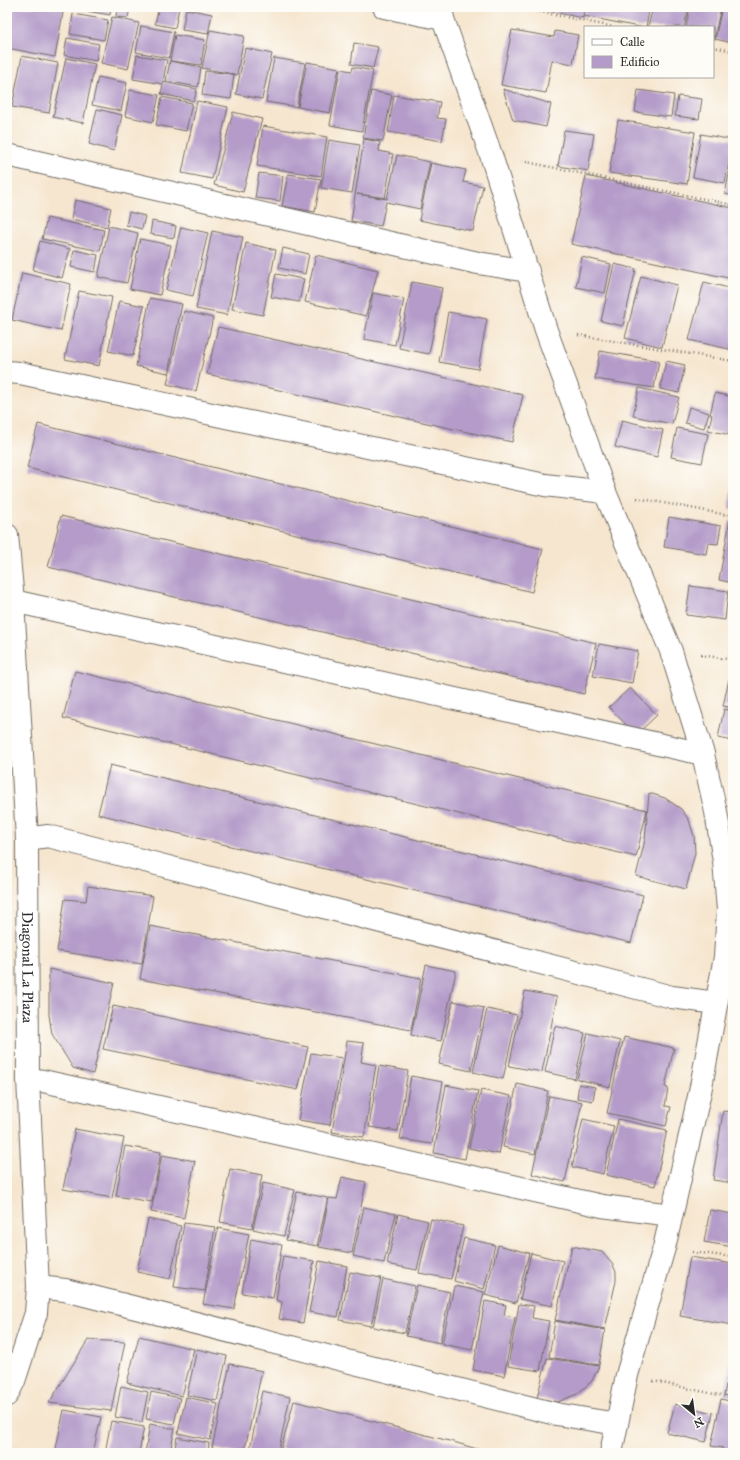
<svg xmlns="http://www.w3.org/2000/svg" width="740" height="1460" viewBox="0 0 740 1460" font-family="'IM FELL Great Primer',serif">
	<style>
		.building { fill: #b49bc9 }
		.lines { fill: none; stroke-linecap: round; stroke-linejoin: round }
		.street-casing { stroke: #726c64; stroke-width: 24 }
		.path { stroke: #726c64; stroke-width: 2.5; stroke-dasharray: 1 3; stroke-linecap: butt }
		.street { stroke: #fff; stroke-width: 22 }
		.labels { text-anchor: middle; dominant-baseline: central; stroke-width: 3; stroke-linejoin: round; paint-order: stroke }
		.street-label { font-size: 15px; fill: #2b2b2b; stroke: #fdfcf7 }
	</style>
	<rect width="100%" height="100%" fill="#fdfcf7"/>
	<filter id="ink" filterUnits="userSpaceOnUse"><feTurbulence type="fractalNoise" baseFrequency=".025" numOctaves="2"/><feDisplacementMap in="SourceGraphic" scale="8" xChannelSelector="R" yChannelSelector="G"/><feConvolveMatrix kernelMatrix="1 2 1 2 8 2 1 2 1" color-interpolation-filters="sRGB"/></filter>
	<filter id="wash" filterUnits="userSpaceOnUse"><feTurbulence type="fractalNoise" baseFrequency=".012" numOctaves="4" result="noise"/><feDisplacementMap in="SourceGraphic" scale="16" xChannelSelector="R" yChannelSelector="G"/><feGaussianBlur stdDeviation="0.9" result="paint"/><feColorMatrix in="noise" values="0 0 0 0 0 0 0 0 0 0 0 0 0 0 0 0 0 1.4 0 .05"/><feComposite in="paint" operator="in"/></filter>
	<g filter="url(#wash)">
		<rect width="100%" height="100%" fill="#f6e6cf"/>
		<g id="blocks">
			<path class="building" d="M13,7H64L55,57L12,49L7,46V20Z
				M75,7H111L110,15L75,9Z
				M117,7H130L128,18L116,17Z
				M159,7L179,8L175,28L155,24Z
				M549,7H585L583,18L548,11Z
				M586,7H650L646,27H639L584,16Z
				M653,7H689L684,27H648Z
				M690,7H721L714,39H713V27H686Z
				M722,7H733V43L715,39Z
				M186,9L212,14L208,34L182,30Z
				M73,14L108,20L104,40L70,34Z
				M112,17L139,23L128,69L101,63Z
				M141,26L174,32L169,58L136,52Z
				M210,30L244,36L237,75L202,68Z
				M512,30L554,37L555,31L578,35L573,64L552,60L546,93L501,85Z
				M175,35L205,40L201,65L170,61Z
				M67,38L99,44L96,61L64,55Z
				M354,43L378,47L373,68L351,64Z
				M245,48L272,54L262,99L236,94Z
				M137,55L167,60L163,82L197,89L194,101L161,94L163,84L133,79Z
				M22,56L58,63L49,113L12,107Z
				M66,58L95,64L83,123L53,117Z
				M274,58L305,63L297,107L266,102Z
				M170,61L201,67L198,87L166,81Z
				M307,62L339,68L330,113L298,107Z
				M353,67L373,71L362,131L330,125L340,69L352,71Z
				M205,71L234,74L231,99L202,95Z
				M98,77L127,83L121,111L92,105Z
				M503,89L551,104L546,127L513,120Z
				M130,90L159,95L153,122L125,116Z
				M638,90L674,95L671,117L635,112Z
				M371,91L392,95L383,141L363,138Z
				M394,95L440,102L437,118L446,119L442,141L388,132Z
				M678,96L702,99L699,119L675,116Z
				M162,97L192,103L186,131L156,125Z
				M197,101L228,107L212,179L182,173Z
				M97,109L122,115L114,151L89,144Z
				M233,112L262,119L243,192L214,185Z
				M618,120L695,132L687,184L609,173Z
				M263,126L327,137L321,176L257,166Z
				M564,130L594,134L588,171L558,166Z
				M701,134L733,140L725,183L693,177Z
				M364,139L380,142L379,151L393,154L385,198L357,194L387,199L397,155L430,162L420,209L386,202L381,226L351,221Z
				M329,140L360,145L352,193L321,188Z
				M732,159H733V196L725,194Z
				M431,163L466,170L463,182L483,186L473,231L419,220Z
				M259,173L283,176L280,201L255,198Z
				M288,174L321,179L315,212L282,206Z
				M586,176L733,208V279L571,244Z
				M75,200L111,208L107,227L71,219Z
				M129,212L145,216L142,229L126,225Z
				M47,218L104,230L100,251L42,239Z
				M152,221L176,226L174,238L150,234Z
				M109,226L138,233L127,283L98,277Z
				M181,227L208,233L193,296L166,290Z
				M212,231L243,237L227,315L196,309Z
				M140,239L171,245L160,295L130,289Z
				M40,241L70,249L62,278L33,270Z
				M246,243L276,250L263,315L232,309Z
				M283,248L309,254L305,274L279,268Z
				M74,250L98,255L95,272L71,267Z
				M316,255L378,270L366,316L305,302Z
				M582,257L611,264L605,293L576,287Z
				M614,264L636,269L623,326L601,321Z
				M22,273L71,284L61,331L12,320Z
				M276,274L304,279L299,302L271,297Z
				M641,276L677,285L662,347L625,338Z
				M412,282L442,288L429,354L399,348Z
				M704,282L733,289V350L689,340Z
				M79,291L112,297L99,366L65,359Z
				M373,293L404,299L395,345L364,339Z
				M150,298L182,304L168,373L136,366Z
				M119,301L144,306L133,356L108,351Z
				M184,311L213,318L196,391L167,384Z
				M448,312L487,319L478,369L439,362Z
				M218,327L523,395L512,442L207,374Z
				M600,351L659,361L654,388L595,379Z
				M666,361L685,365L679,393L660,389Z
				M639,388L679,397L672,424L633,416Z
				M715,393L733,397V421L730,435L708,430L712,415H710Z
				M689,407L709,413L704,428L685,423Z
				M622,420L663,430L657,457L615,447Z
				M38,424L543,549L532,592L27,468Z
				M677,428L708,434L702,463L671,457Z
				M732,484H733V509L729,508Z
				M61,516L596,643L584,694L48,567Z
				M669,517L721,526L718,544L708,543L706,554L664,547Z
				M730,520L733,521V583L719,580Z
				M690,586L728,591L725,620L686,615Z
				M732,639H733V657L729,656Z
				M599,644L638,651L632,683L593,676Z
				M75,671L647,810L636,857L63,718Z
				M729,679L733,680V708L723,706Z
				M630,688L657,715L636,735L609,707Z
				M724,709L733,711V741L718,738Z
				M110,765L643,895L631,943L98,814Z
				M649,793L665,798L681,809L689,820L694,836L695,853L686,889L636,876L645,840Z
				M88,886L153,896L142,964L57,951L65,899L86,901Z
				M150,926L421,978L411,1030L140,979Z
				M426,965L456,971L441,1041L411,1035Z
				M49,969L114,983L93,1074L73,1068L52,1034L49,1015Z
				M525,991L557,997L542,1072L509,1066Z
				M453,1001L484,1008L471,1071L439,1064Z
				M113,1006L308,1047L298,1090L103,1049Z
				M487,1009L517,1015L503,1079L473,1072Z
				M555,1026L585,1033L575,1079L545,1072Z
				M588,1033L620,1041L610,1087L577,1079Z
				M624,1037L674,1048L665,1087L668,1088L665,1106L671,1107L666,1126L607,1113Z
				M347,1041L364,1043L361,1062L376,1065L364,1137L332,1132Z
				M311,1053L342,1058L330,1125L298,1120Z
				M379,1066L408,1071L398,1131L369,1127Z
				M411,1076L443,1082L432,1144L400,1139Z
				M517,1084L548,1091L535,1154L503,1147Z
				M579,1084L595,1087L593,1101L577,1098Z
				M446,1085L478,1091L465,1159L434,1153Z
				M481,1090L511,1096L499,1154L469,1148Z
				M549,1096L582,1102L565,1182L532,1174Z
				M723,1111L733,1112V1183L713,1180Z
				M583,1119L614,1126L603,1174L572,1167Z
				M618,1119L667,1130L655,1186L606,1175Z
				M75,1129L124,1138L112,1198L63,1189Z
				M125,1146L161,1152L152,1202L116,1196Z
				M162,1155L195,1161L184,1218L151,1212Z
				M230,1169L262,1175L252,1228L220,1222Z
				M342,1177L366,1182L352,1253L319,1247L329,1198L337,1199Z
				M263,1183L295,1190L284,1236L253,1229Z
				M297,1192L328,1198L317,1246L286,1240Z
				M364,1207L396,1214L384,1263L353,1256Z
				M710,1210L733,1214V1247L704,1242Z
				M398,1214L428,1221L417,1270L387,1264Z
				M148,1219L181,1226L170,1279L137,1272Z
				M431,1219L463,1226L451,1279L419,1273Z
				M184,1223L215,1227L205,1291L174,1287Z
				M218,1228L249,1234L234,1309L203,1304Z
				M464,1238L495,1245L484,1289L454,1281Z
				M251,1239L282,1245L273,1298L242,1293Z
				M498,1245L529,1253L516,1303L485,1295Z
				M572,1246L602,1252L613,1265L616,1272V1281L605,1329L555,1320Z
				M531,1253L563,1261L552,1306L520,1299Z
				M283,1256L314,1261L303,1323L279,1319L282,1302L276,1300Z
				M690,1257L733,1264V1325L680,1316Z
				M319,1261L347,1266L338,1317L309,1312Z
				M350,1272L381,1278L371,1326L340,1320Z
				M383,1279L415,1286L405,1333L373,1327Z
				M417,1285L450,1292L440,1343L406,1336Z
				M454,1286L484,1292L472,1350L442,1344Z
				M485,1301L506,1305L504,1315L515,1317L504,1376L473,1370Z
				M519,1304L534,1306L532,1318L549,1321L540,1371L508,1366Z
				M555,1321L605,1330L599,1365L549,1357Z
				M139,1336L194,1349L182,1396L127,1383Z
				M88,1340L125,1342L111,1411L49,1403Z
				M197,1349L227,1356L217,1401L187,1395Z
				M732,1355H733V1397L724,1395Z
				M547,1358L599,1366L592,1381L577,1394L558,1402L537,1398Z
				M230,1364L262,1371L244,1453H235L212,1448Z
				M121,1386L148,1392L142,1422L115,1417Z
				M262,1391L290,1397L278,1453H249Z
				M151,1392L180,1398L174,1424L146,1419Z
				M186,1397L218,1404L210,1440L178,1433Z
				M721,1399L733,1402V1453H722L723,1448L711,1446Z
				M294,1401L457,1443L490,1453H297L281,1449Z
				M675,1404L713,1413L706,1442L667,1433Z
				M64,1410L101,1417L93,1453H55Z
				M111,1421L144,1427L139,1453H105Z
				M150,1424L175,1429L170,1453H145Z
				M177,1437L209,1443L208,1453H174Z"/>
		</g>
	</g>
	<g filter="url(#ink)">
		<use href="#blocks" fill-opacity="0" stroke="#726c64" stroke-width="1"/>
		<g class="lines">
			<g class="street-casing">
				<g id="street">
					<path d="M384,7L443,19"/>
					<path d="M441,7L443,19L491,155L546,330L605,492L671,651L703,754L716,812L724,861L728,910L725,957L700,1092L664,1248L627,1375L611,1453"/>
					<path d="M7,155L478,263L528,271"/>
					<path d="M7,372L20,373L545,485L605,492"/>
					<path id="s1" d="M7,535L13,601L27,839L28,1079L38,1287L36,1313L14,1381L7,1395"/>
					<path d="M13,601L703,754"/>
					<path d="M27,839L48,836L672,997L716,1003"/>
					<path d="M28,1079L43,1081L602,1206L671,1215"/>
					<path d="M38,1287L65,1290L556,1414L617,1424"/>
				</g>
			</g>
			<path class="path" d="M516,7L614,27
				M713,47L733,51
				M522,161L733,205
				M578,335L733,361
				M637,498L733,516
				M701,655L733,660
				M692,1252L733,1257
				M653,1381L733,1398"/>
			<use href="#street" class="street"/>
		</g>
	</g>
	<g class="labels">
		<g class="street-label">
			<text stroke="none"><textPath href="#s1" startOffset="433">Diagonal La Plaza</textPath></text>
		</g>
	</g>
	<rect width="740" height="1460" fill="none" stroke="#fdfcf7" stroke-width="24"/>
	<rect x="584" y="26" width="130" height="52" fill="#fdfcf7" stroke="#a9a8a5"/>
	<rect x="592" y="39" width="20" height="6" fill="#ffffff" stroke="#a9a8a5"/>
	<text x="620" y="46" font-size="12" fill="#2b2b2b">Calle</text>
	<rect x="592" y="56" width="20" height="12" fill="#b49bc9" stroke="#a9a8a5"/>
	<text x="620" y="66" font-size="12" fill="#2b2b2b">Edificio</text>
	<g transform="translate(694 1414) rotate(151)" stroke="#fdfcf7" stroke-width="3" paint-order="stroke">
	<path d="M0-3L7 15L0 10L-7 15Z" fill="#2b2b2b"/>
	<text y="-6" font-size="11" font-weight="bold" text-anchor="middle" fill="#2b2b2b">N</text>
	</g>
</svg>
